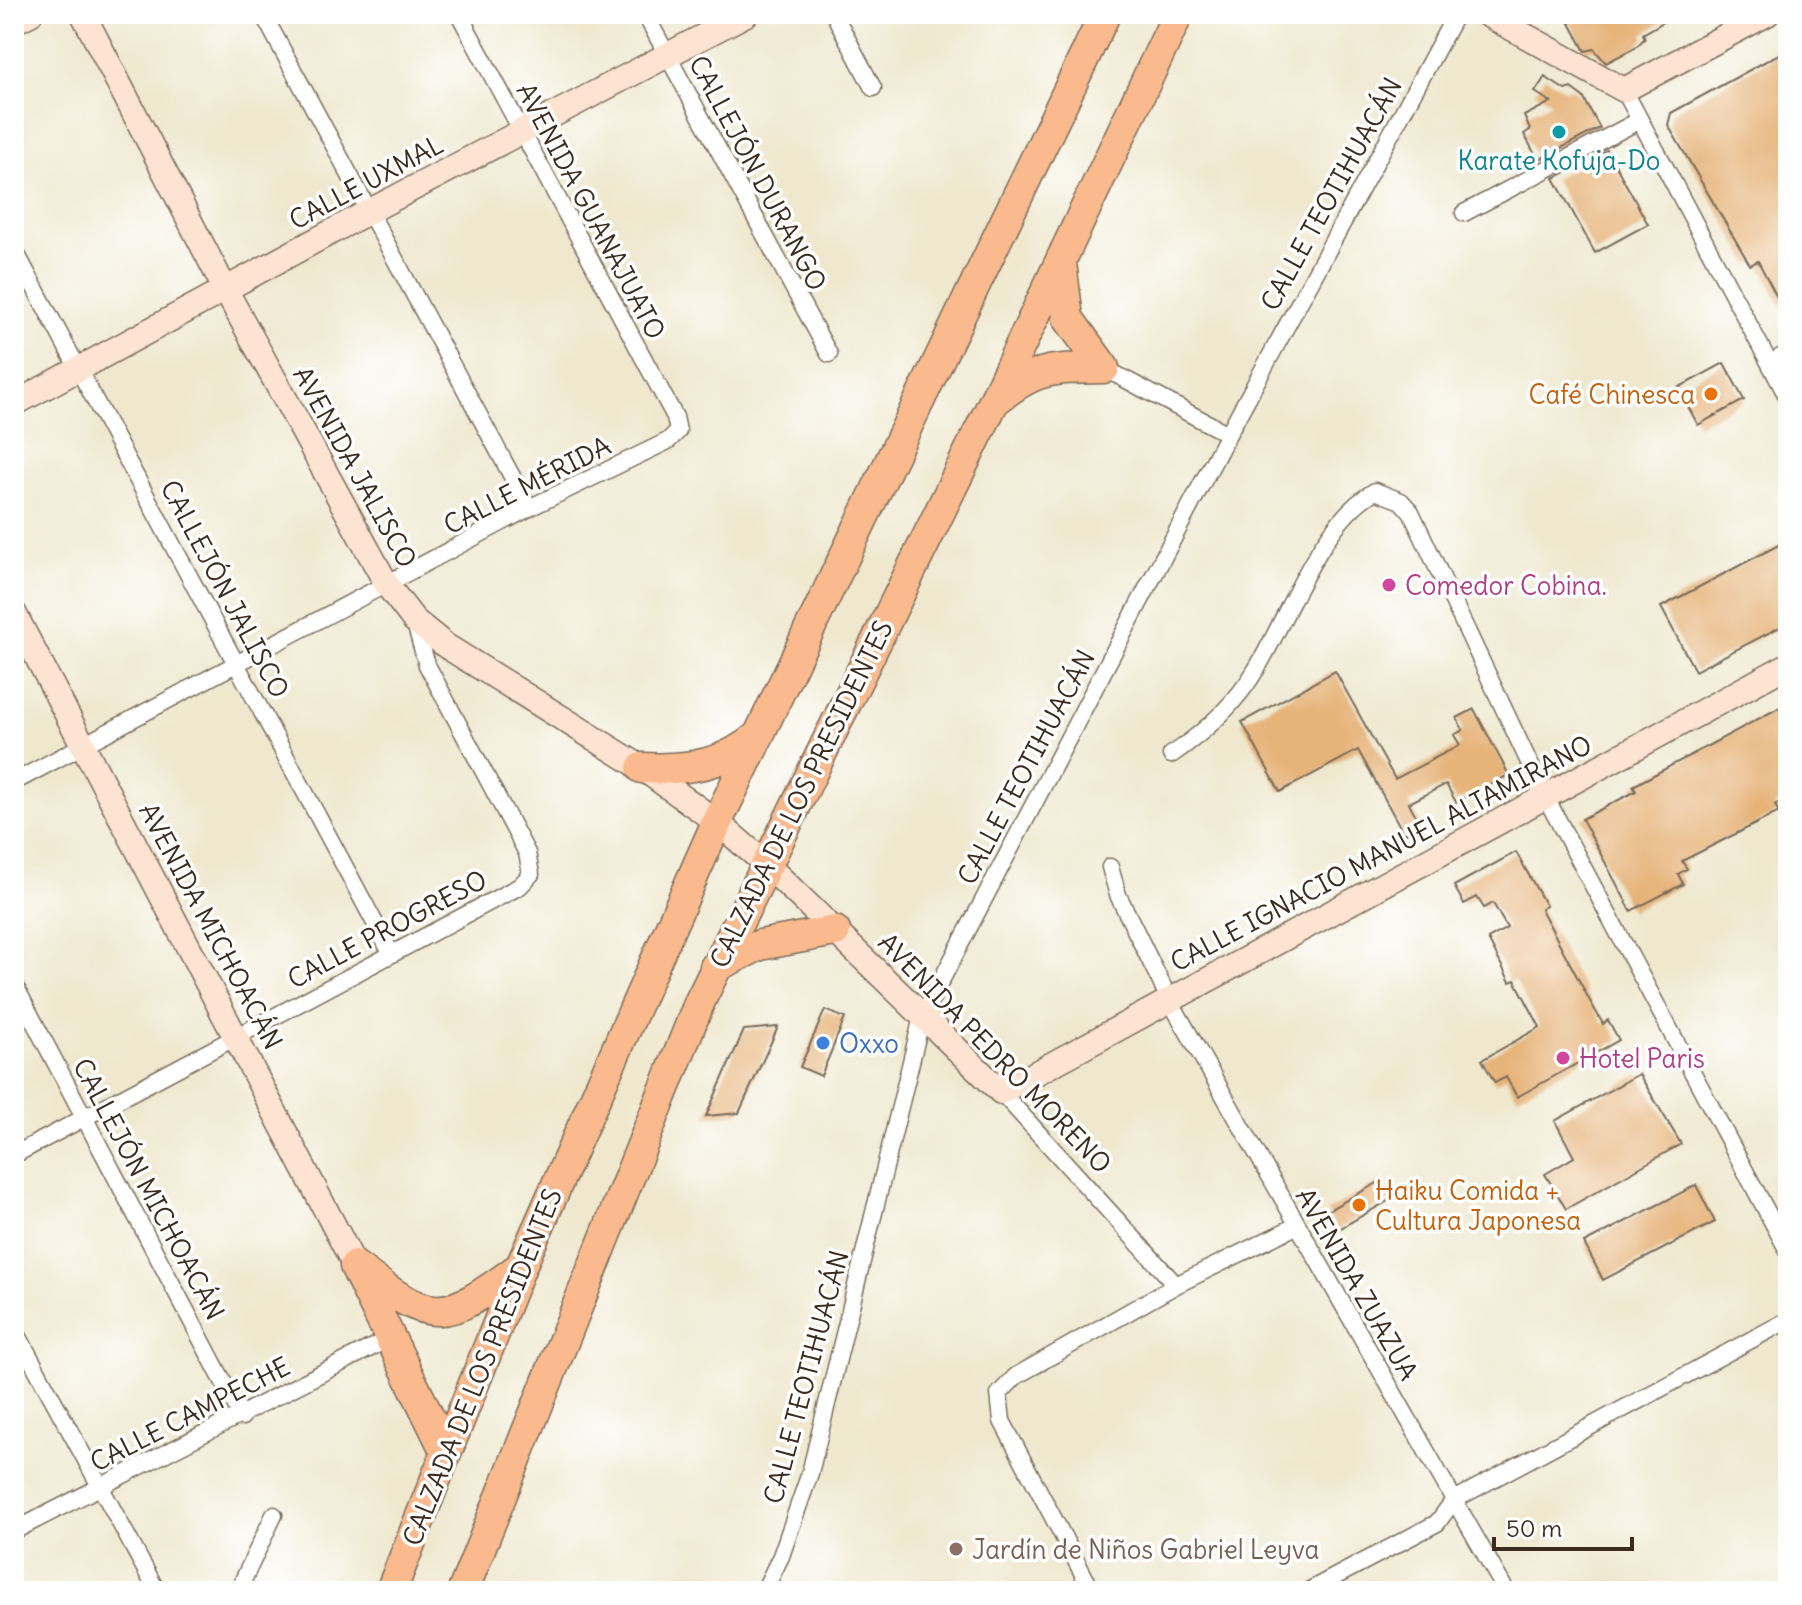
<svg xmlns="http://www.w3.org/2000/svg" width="1802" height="1605" viewBox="0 0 1802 1605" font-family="Delius,sans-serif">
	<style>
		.building { fill: #e6b379 }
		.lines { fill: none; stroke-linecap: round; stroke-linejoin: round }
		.street-casing { stroke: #7a6c5c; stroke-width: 19 }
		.secondary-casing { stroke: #7a6c5c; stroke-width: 27 }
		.highway-casing { stroke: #7a6c5c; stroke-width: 33 }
		.street { stroke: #fff; stroke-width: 16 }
		.secondary { stroke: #fde3d1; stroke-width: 24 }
		.highway { stroke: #fbba8d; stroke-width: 30 }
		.culture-dot { fill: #0f9aa8; stroke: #fff; stroke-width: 3 }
		.food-dot { fill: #e8710a; stroke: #fff; stroke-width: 3 }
		.hotel-dot { fill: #d1479c; stroke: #fff; stroke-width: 3 }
		.shop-dot { fill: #3f7fe0; stroke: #fff; stroke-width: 3 }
		.education-dot { fill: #8d6e63; stroke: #fff; stroke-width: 3 }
		.labels { text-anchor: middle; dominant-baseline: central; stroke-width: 7; stroke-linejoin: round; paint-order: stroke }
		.culture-label { font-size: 26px; fill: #0d838f; stroke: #fff }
		.street-label { font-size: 26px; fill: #3b2a1e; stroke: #fff }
		.food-label { font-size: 26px; fill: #c56008; stroke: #fff; text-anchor: end }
		.hotel-label { font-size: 26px; fill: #b23c85; stroke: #fff; text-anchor: start }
		.shop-label { font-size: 26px; fill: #366cbe; stroke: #fff; text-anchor: start }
		.education-label { font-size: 26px; fill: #785e54; stroke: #fff; text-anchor: start }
	</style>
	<rect width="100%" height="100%" fill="#fff"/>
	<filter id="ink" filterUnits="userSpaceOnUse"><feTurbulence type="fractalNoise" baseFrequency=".0125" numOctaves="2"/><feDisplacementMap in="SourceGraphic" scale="16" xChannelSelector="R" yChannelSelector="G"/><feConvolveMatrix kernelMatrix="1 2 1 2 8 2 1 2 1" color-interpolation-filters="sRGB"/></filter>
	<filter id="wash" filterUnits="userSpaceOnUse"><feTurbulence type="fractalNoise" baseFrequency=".006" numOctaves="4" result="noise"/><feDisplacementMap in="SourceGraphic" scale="32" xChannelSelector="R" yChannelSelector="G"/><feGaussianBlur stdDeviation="1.8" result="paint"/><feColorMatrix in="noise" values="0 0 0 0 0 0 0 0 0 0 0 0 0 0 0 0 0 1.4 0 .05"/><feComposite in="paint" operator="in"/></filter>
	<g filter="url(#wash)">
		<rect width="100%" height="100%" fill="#efe8cf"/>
		<g id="blocks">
			<path class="building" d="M1565,14H1677L1643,34L1645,38L1635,48L1606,63L1594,49L1585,51Z
				M1788,49V318L1758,261L1750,265L1668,125L1671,113Z
				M1545,77L1565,90L1571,88L1583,97L1600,128L1538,160L1524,134L1530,130L1524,116L1551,102L1535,92Z
				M1607,150L1648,224L1595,253L1554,178Z
				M1724,363L1744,400L1698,425L1678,388Z
				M1788,540V623L1695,671L1661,607Z
				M1335,671L1395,779L1460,745L1454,735L1463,730L1457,718L1474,709L1509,775L1456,802L1446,784L1409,803L1421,825L1404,834L1358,750L1280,792L1242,722Z
				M1788,703V798L1775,805L1779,812L1682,861L1687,869L1678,874L1683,884L1631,911L1582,819L1636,791L1633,786Z
				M1516,852L1546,906L1541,909L1590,1001L1603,1024L1608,1020L1619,1040L1517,1097L1506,1077L1495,1083L1482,1060L1540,1027L1515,980L1510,982L1488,939L1507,928L1493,903L1484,908L1477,897L1464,904L1454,886Z
				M825,1010L845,1018L821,1076L800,1067Z
				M778,1027L739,1113L706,1116L744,1030Z
				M1639,1074L1681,1144L1566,1209L1545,1174L1574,1157L1555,1121Z
				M1381,1181L1391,1199L1337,1230L1327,1211Z
				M1696,1185L1715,1222L1603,1280L1584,1243Z"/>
		</g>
	</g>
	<g filter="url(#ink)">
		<use href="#blocks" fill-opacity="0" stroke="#7a6c5c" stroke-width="2"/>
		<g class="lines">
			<g class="street-casing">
				<path id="street" d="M263,14L529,508
					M645,14L829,354
					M834,14L873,88
					M1624,90L1788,398
					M1464,213L1640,120
					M14,249L391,953
					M1770,363L1788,353
					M1104,368L1228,434
					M1171,755C1205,732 1236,704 1257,668C1289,615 1320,522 1375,491L1401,501L1411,512L1545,796L1788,1251
					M14,782L529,508L668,441L678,431L675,417L459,14
					M1110,867L1118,895L1169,999L1506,1591
					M14,984L242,1417
					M1001,1092L1176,1285
					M14,1155L520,886L531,874L527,853L427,665L414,620
					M14,1328L157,1591
					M14,1531L388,1339
					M238,1591L274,1515
					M764,1591L781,1556L810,1473L922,1017L1228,434L1456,14
					M1092,1591L1002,1421L999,1394L1016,1376L1176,1285L1296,1226
					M1308,1591L1437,1523L1454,1500L1788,1320"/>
			</g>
			<g class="secondary-casing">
				<path id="secondary" d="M83,14L225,289L387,585L414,620L446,646L642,768L717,822L768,866L1001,1092L1788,665
					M1486,14L1624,90L1767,14
					M14,22L30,14
					M14,404L368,212L746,14
					M14,613L355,1266"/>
			</g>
			<g class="highway-casing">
				<path id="highway" d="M1061,263L1068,318L1104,368
					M996,400C1038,366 1053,369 1104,368
					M642,768C687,770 724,766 759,735
					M715,967L760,945L835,931
					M355,1266L446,1452
					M358,1268C434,1326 444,1323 520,1267
					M391,1591L521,1266L717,822L1105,14
					M463,1591L700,1001L994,401L1178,14"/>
			</g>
			<use href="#street" class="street"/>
			<use href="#secondary" class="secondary"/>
			<use href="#highway" class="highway"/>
		</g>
	</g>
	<circle class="culture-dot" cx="1559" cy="132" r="8"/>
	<g class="food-dot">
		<circle cx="1711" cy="394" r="8"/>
		<circle cx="1359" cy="1205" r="8"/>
	</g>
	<g class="hotel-dot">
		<circle cx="1389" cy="585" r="8"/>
		<circle cx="1563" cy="1058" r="8"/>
	</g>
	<circle class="shop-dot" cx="823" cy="1043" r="8"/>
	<circle class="education-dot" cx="956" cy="1549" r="8"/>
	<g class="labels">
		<g class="culture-label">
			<text x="1559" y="160">Karate Kofuja-Do</text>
		</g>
		<g class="street-label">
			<text transform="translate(758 173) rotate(62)">CALLEJÓN DURANGO</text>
			<text transform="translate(366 182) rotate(-28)">CALLE UXMAL</text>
			<text transform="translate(1331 194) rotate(-61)">CALLE TEOTIHUACÁN</text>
			<text transform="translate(591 211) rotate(62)">AVENIDA GUANAJUATO</text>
			<text transform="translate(355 467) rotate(61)">AVENIDA JALISCO</text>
			<text transform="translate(527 485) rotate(-27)">CALLE MÉRIDA</text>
			<text transform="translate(225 589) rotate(62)">CALLEJÓN JALISCO</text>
			<text transform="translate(1026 767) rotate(-62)">CALLE TEOTIHUACÁN</text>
			<text transform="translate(801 794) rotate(-64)">CALZADA DE LOS PRESIDENTES</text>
			<text transform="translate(1381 853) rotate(-28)">CALLE IGNACIO MANUEL ALTAMIRANO</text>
			<text transform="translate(211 926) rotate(62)">AVENIDA MICHOACÁN</text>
			<text transform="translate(387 929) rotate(-28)">CALLE PROGRESO</text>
			<text transform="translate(995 1053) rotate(46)">AVENIDA PEDRO MORENO</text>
			<text transform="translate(149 1189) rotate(62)">CALLEJÓN MICHOACÁN</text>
			<text transform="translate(1357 1284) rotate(60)">AVENIDA ZUAZUA</text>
			<text transform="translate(482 1367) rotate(-68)">CALZADA DE LOS PRESIDENTES</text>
			<text transform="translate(806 1377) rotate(-75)">CALLE TEOTIHUACÁN</text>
			<text transform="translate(190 1414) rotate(-27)">CALLE CAMPECHE</text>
		</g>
		<g class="food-label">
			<text x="1695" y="394">Café Chinesca</text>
			<text x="1375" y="1190" text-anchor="start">Haiku Comida +<tspan x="1375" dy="30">Cultura Japonesa</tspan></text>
		</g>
		<g class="hotel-label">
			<text x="1405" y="585">Comedor Cobina.</text>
			<text x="1579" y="1058">Hotel Paris</text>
		</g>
		<g class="shop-label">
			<text x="839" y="1043">Oxxo</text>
		</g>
		<g class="education-label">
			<text x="972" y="1549">Jardín de Niños Gabriel Leyva</text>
		</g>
	</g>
	<rect width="1802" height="1605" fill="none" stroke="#fff" stroke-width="48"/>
	<path d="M1494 1537v12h138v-12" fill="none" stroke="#3b2a1e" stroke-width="4"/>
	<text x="1506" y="1537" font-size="24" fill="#3b2a1e" stroke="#ffffff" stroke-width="6" paint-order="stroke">50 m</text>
</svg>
